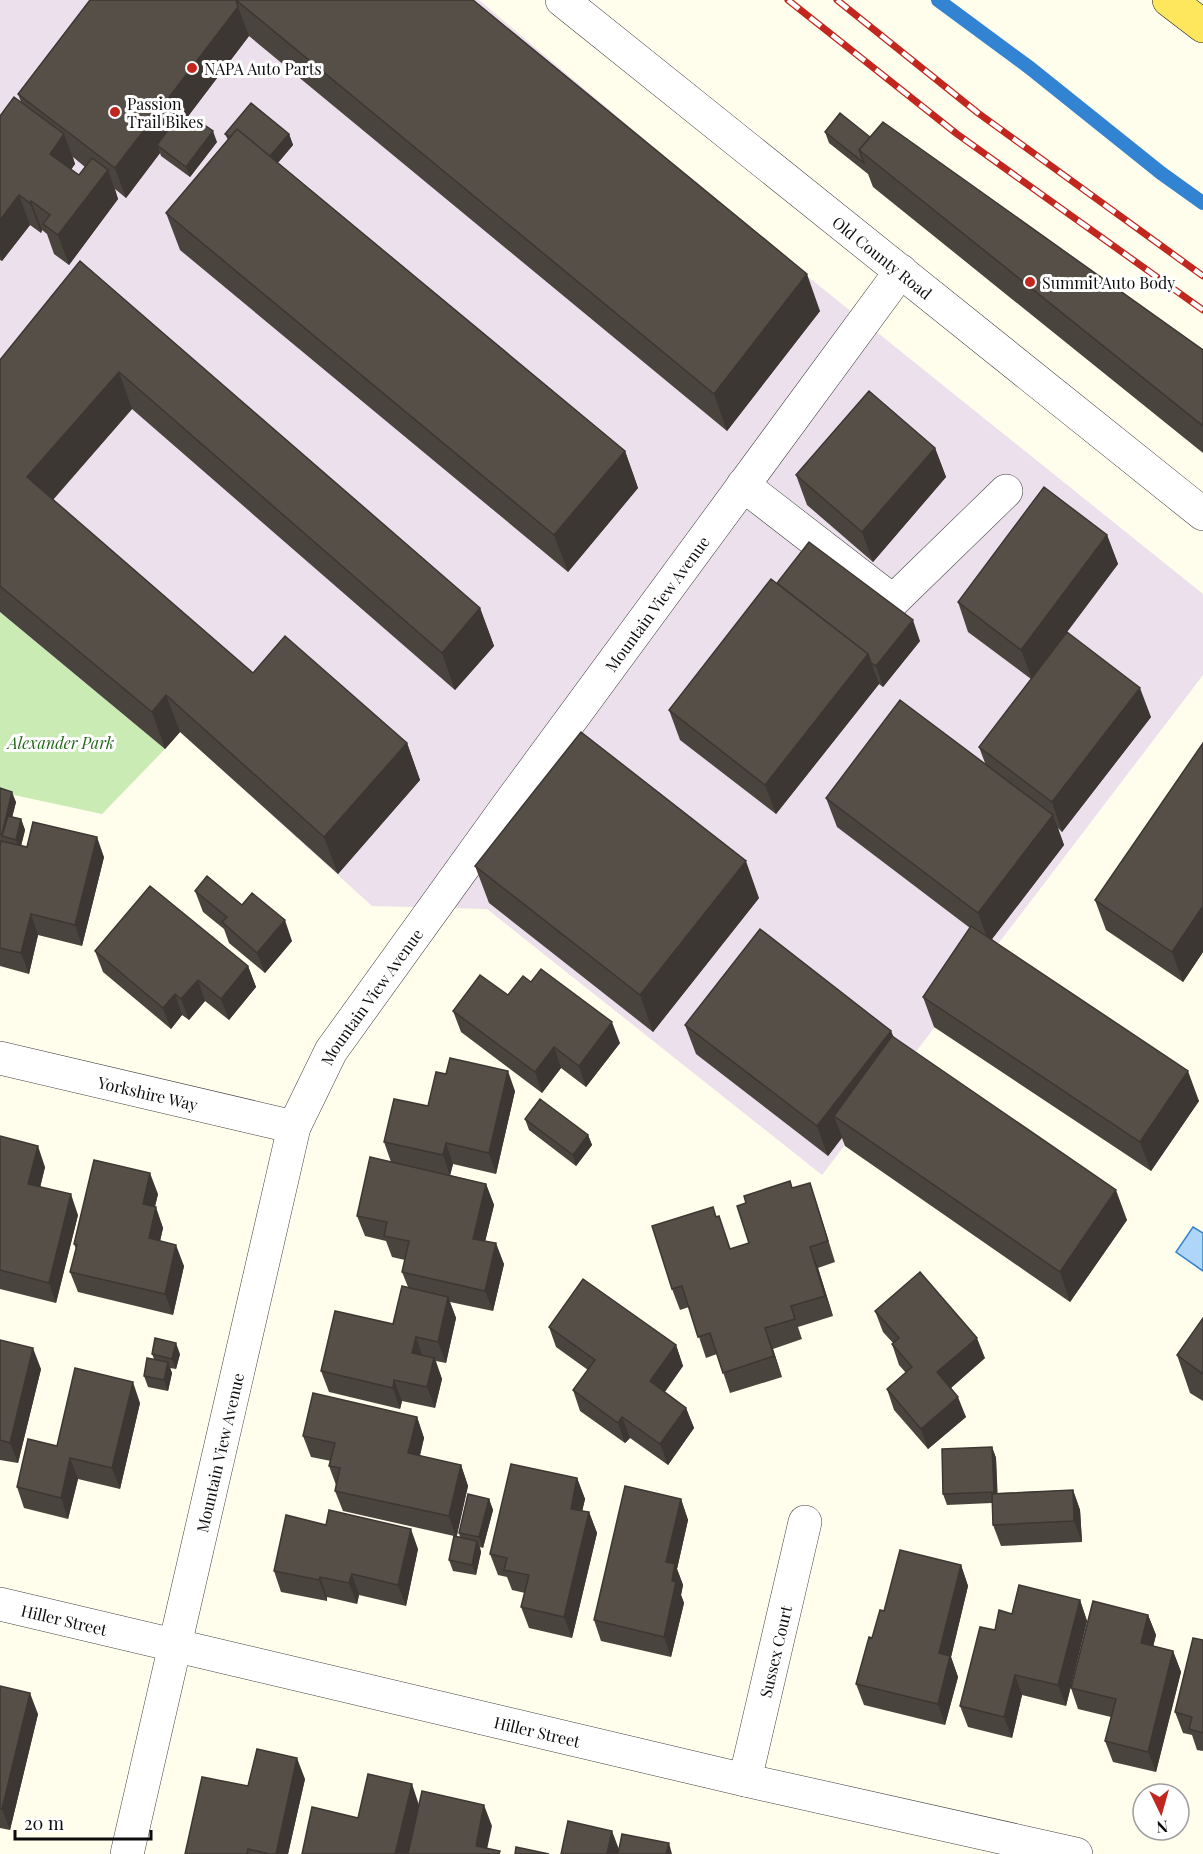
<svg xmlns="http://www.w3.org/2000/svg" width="1203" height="1854" viewBox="0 0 1203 1854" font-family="'Playfair Display',serif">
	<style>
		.industrial { fill: #ece0ec }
		.green { fill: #cbebb4 }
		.water { fill: #afd6f9; stroke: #3383d3; stroke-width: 1.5 }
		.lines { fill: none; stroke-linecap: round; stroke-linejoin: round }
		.stream { stroke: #3383d3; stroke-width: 14 }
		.minor-casing { stroke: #404040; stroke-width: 34 }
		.major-casing { stroke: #1e1e1e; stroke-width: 34 }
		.minor { stroke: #fff; stroke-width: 33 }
		.major { stroke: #fee65d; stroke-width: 33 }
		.rail-casing { stroke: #c2271f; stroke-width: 7 }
		.rail { stroke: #fff; stroke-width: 4.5; stroke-dasharray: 14; stroke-linecap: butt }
		.wall { fill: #4a443e; fill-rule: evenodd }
		.shaded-wall { fill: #3c3732 }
		.building { fill: #564f48; stroke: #3c3732; stroke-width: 1.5 }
		.poi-dot { fill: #c2271f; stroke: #fff; stroke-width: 2 }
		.labels { text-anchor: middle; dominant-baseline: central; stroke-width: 6; stroke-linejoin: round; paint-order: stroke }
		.poi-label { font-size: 16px; fill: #0d0d0d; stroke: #fff; text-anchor: start }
		.street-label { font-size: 16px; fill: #0d0d0d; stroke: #fff }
		.park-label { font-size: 16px; font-style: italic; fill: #23671a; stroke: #fff }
	</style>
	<rect width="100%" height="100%" fill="#fffdec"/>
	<path class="industrial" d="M0,0H479L797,268L1203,594V675L822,1175L487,909L372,906L180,732L165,749L0,612Z"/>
	<path class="green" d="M0,612L165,749L102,814L0,792Z"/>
	<path class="water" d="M1193,1227L1203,1233V1271L1176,1252Z"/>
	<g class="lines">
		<path class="stream" d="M938,0L1030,68L1161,173L1203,203"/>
		<g class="minor-casing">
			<g id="minor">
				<path id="s1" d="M562,0L1203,514"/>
				<path d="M743,485L893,601L1006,491"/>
				<path id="s2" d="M0,1058L294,1127"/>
				<path id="s3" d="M0,1604L745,1780L1076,1854"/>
				<path id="s4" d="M745,1780L805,1522"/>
				<path id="s5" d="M127,1854L294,1127L331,1051L509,804L901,271"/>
			</g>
		</g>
		<g class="major-casing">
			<path id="major" d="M1169,0L1203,26"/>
		</g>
		<use href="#minor" class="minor"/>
		<use href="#major" class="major"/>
		<g class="rail-casing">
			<path id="rail" d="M788,0L957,134L1203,310
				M837,0L978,113L1203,276"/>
		</g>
		<use href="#rail" class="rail"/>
	</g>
	<path class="wall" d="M90,0H473L820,311L727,431L249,36L186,119L217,142L190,177L161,156L160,153L126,198L115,189L118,199L69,265L54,254L47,234L42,230L41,233L30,225L2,261L0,260V116L21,102L18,94ZM73,157L85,167L79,175L71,170L75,164Z
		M825,132L870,137L1203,350V453L873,187L868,174L829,143Z
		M225,134H289L293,145L278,163L625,451L638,488L568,572L180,250L166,213L228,140Z
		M80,261L480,608L494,646L455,690L132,409L53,500L253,673L407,743L420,780L338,874L180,732L165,749L0,612V360Z
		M935,448L946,477L873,562L807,505L796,475Z
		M1107,535L1118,564L1056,646L1151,717L1062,832L1058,828L1064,845L992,939L1199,1101L1151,1171L934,1027L923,997L970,928L837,827L826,798L985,763L979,747L1031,679L968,632L958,602Z
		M777,583L920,641L883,687L879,684L776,814L680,740L669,710Z
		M1203,743V952L1183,982L1106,930L1095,900Z
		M0,788L16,802L12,817L21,819L25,830L21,846L104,857L82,946L38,935L29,974L0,966Z
		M475,866L759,898L653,1032L489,903Z
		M195,891L242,905L292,941L265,973L229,943L224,929L203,912Z
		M95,951L248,966L256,987L229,1020L205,1001L189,1020L182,1015L171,1029L103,972Z
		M508,995L620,1043L586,1087L561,1068L542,1093L461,1032L453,1011Z
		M685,1025L891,1031L894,1038L1127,1220L1070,1302L845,1146L842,1138L828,1156L696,1054Z
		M515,1091L496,1174L453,1164L450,1175L486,1184L494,1205L485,1241L504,1264L493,1311L450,1302L456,1318L446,1363L436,1361L442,1379L435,1408L402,1401L400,1409L329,1392L321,1371L393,1324L408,1287L402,1272L405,1260L392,1257L386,1241L365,1236L357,1216L391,1162L384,1142L428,1106Z
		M525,1119L588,1135L592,1145L576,1166L529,1130Z
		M0,1136L45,1167L40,1187L78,1215L56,1303L0,1289Z
		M810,1183L835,1262L818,1268L833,1316L798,1327L802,1339L773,1349L782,1377L730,1393L717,1354L706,1358L689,1307L680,1310L672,1289L717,1217L730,1249L749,1243L792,1188Z
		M158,1194L155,1207L163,1228L160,1241L184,1266L173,1315L78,1292L70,1272L76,1249L74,1244Z
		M875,1311L985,1358L951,1388L966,1417L928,1449L894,1410L887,1389L906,1373L899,1365L892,1344L893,1343L883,1332Z
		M1203,1318V1401L1190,1393L1177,1355Z
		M549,1327L676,1345L683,1366L665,1392L686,1408L694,1428L668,1465L630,1438L625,1443L580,1411L573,1390L588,1370L556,1347Z
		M0,1340L41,1369L18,1463L0,1460Z
		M152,1354H180L176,1369L170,1368L172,1373L168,1391L148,1387L144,1376L154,1359Z
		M140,1403L120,1489L78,1479L68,1519L24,1508L17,1487L57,1446Z
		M417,1417L424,1438L420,1456L461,1465L468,1486L457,1536L460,1537L459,1533L489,1499L493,1510L483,1548L480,1547L481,1552L476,1575L453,1571L449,1560L454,1536L343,1511L335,1491L336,1485L329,1466L331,1461L311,1457L303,1436Z
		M992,1447L996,1458L997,1493L1073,1490L1080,1510L1082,1542L1001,1546L993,1525L992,1503L947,1505L943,1494Z
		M577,1478L585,1499L582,1511L589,1512L597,1533L572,1638L529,1628L521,1607L525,1593L512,1590L507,1577L498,1575L490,1554Z
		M681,1499L688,1520L677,1569L683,1585L681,1595L684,1603L671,1657L601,1641L594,1620Z
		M418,1549L406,1606L359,1595L357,1604L327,1597V1601L281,1592L274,1571Z
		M961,1565L968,1586L951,1657L958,1677L945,1725L864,1705L856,1684L872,1638L884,1611Z
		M1080,1600L1087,1621L1066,1706L1022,1695L1012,1738L968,1727L960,1706L995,1630L1012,1614Z
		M1148,1615L1156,1635L1153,1646L1173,1651L1181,1672L1156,1772L1113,1762L1105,1741L1111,1717L1078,1709L1071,1688Z
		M1203,1640V1751L1197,1750L1192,1735L1183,1733L1175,1712Z
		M0,1686L38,1714L10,1830L0,1828Z
		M305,1779L288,1854H185L248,1786Z"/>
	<path class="shaded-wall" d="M238,7L249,36L163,149L157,145L160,153L126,198L115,168Z
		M213,131L217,142L190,177L186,167Z
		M64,134L75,164L60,183L50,154Z
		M289,134L293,145L267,175L263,164Z
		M108,170L118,199L69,265L58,235Z
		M19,195L30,225L2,261L0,255V220Z
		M31,201L42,230L41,233L30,203Z
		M807,274L820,311L727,431L714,394Z
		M119,372L132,409L40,514L27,477Z
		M935,448L946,477L873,562L862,532Z
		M625,451L638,488L568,572L554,535Z
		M1107,535L1118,564L1032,679L1021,650Z
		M480,608L494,646L455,690L442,653Z
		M913,620L920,641L883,687L876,666Z
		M868,654L879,684L776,814L765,785Z
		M1140,688L1151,717L1062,832L1052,802Z
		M166,695L180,732L165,749L152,712Z
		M407,743L420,780L338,874L324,837Z
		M12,792L16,802L7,838L2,836V834Z
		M1053,815L1064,845L989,943L978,913Z
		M21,819L25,830L20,850L16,840Z
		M97,837L104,857L82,946L75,925Z
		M746,861L759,898L653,1032L640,995Z
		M1203,906V952L1183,982L1172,952Z
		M31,914L38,935L29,974L21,953Z
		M285,920L292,941L265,973L257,953Z
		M248,966L256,987L229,1020L221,999Z
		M198,980L205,1001L189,1020L181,999Z
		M175,994L182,1015L171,1029L163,1008Z
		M612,1022L620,1043L586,1087L579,1066Z
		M891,1031L902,1061L834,1116L842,1137L828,1156L817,1126Z
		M554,1047L561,1068L542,1093L535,1072Z
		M508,1071L515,1091L496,1174L489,1153Z
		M1188,1071L1199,1101L1151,1171L1140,1142Z
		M588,1135L592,1145L576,1166L573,1155Z
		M446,1143L453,1164L450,1176L443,1155Z
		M38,1146L45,1167L36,1205L28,1184Z
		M150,1173L158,1194L150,1225L143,1204Z
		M810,1183L817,1204L835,1262L828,1241Z
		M486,1184L494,1205L481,1259L473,1239Z
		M1116,1190L1127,1220L1070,1302L1060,1272Z
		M71,1194L78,1215L56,1303L49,1283Z
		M156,1207L163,1228L156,1259L149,1238Z
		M496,1243L504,1264L493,1311L485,1291Z
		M176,1245L184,1266L173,1315L165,1294Z
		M810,1247L818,1268L833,1316L825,1296Z
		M448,1297L456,1318L446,1363L438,1342Z
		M765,1328L773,1349L782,1377L774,1356Z
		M416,1337L423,1358L412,1353Z
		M977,1338L985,1358L945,1393L937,1372Z
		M176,1343L180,1354L176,1369L172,1359Z
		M676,1345L683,1366L657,1402L650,1381Z
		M33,1348L41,1369L18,1463L10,1443Z
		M434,1358L442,1379L435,1408L427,1387Z
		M168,1362L172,1373L168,1391L164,1380Z
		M394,1380L402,1401L400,1409L393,1388Z
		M133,1382L140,1403L120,1489L112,1468Z
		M958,1397L966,1417L928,1449L921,1429Z
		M686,1408L694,1428L668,1465L660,1444Z
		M417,1417L424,1438L415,1474L408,1453Z
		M622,1417L630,1438L625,1443L618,1423Z
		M992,1447L996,1458L998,1502L994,1492Z
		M70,1458L78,1479L68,1519L61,1498Z
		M461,1465L468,1486L456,1537L449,1516Z
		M577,1478L585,1499L578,1529L571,1509Z
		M1073,1490L1080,1510L1082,1542L1074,1521Z
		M489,1499L493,1510L483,1548L479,1537Z
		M681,1499L688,1520L677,1569L683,1585L681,1595L684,1603L671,1657L664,1637L666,1562Z
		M589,1512L597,1533L572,1638L564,1617Z
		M411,1529L418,1549L406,1606L398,1585Z
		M477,1541L481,1552L476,1575L472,1565Z
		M961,1565L968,1586L951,1657L958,1677L945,1725L938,1704L939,1653Z
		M352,1574L359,1595L357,1604L349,1583Z
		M320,1577L327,1597V1601L319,1580Z
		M1080,1600L1087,1621L1066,1706L1058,1685Z
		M1148,1615L1156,1635L1149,1664L1141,1643Z
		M1173,1651L1181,1672L1156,1772L1148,1752Z
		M1015,1675L1022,1695L1012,1738L1004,1717Z
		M30,1693L38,1714L10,1830L2,1809Z
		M297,1758L305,1779L288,1854H276Z
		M412,1784L419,1805L408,1854H395Z
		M484,1805L492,1826L486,1854L476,1846Z
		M612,1831L620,1852L619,1854H607Z
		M669,1843L672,1854H666Z"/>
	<path class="building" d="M90,0H236L238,7L115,168L18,94Z
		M236,0H473L807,274L714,394Z
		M14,97L64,134L50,154L79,175L92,158L108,170L58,235L43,224L50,215L31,201L30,203L19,195L0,220V116Z
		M251,103L289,134L270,156L237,129L230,137L225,134Z
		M840,113L870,137L859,150L864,163L825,132Z
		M180,114L193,124L197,120L213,131L186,167L157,145Z
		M883,122L1203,350V426L859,150Z
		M237,129L625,451L554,535L166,213Z
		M80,261L480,608L442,653L119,372L27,477L253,673L285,636L407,743L324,837L166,695L152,712L0,586V360Z
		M869,391L935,448L862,532L796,475Z
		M1044,487L1107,535L1021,650L958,602Z
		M809,542L913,620L876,666L871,663L868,654L777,583Z
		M771,579L868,654L765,785L669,710Z
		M1067,632L1140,688L1052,802L979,747Z
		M900,700L1053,815L978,913L826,798Z
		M581,732L746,861L640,995L475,866Z
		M1203,743V906L1172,952L1095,900Z
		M0,788L12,792L2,834H0Z
		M8,816L21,819L16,840L2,836Z
		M33,822L97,837L75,925L31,914L21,953L0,948V846L1,841L27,847Z
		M207,876L242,905L252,893L285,920L257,953L222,922L227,917L195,891Z
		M150,886L248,966L221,999L198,980L181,999L175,994L163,1008L95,951Z
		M971,926L1188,1071L1140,1142L923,997Z
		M760,929L891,1031L817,1126L685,1025Z
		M541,969L612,1022L579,1066L554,1047L535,1072L453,1011L480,975L508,995L523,976L531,982Z
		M892,1036L1116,1190L1060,1272L834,1116Z
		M450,1058L508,1071L489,1153L446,1143L443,1155L384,1142L394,1099L428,1106L436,1072L446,1074Z
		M540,1099L588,1135L573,1155L525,1119Z
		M0,1136L38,1146L28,1184L71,1194L49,1283L0,1270Z
		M370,1157L486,1184L473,1239L496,1243L485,1291L402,1272L409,1241L384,1236L387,1222L357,1216Z
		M94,1160L150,1173L143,1204L156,1207L149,1238L176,1245L165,1294L70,1272L77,1245L74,1244Z
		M790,1181L792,1188L810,1183L828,1241L810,1247L825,1296L791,1306L795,1319L765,1328L774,1356L723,1373L710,1333L698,1337L682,1286L672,1289L652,1226L713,1207L716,1217L719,1216L730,1249L749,1243L737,1206L746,1203L744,1196Z
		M920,1272L977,1338L937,1372L958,1397L921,1429L887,1389L912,1367L892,1344L899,1338L875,1311Z
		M583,1279L676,1345L650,1381L686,1408L660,1444L622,1417L618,1423L573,1390L595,1360L549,1327Z
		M402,1286L448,1297L438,1342L416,1337L412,1353L434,1358L427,1387L394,1380L393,1388L321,1371L335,1311L393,1324Z
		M1203,1318V1374L1177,1355Z
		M155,1338L176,1343L172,1359L152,1354Z
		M0,1340L33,1348L10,1443L0,1440Z
		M147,1358L168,1362L164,1380L144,1376Z
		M75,1368L133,1382L112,1468L70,1458L61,1498L17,1487L28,1439L57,1446Z
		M313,1393L417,1417L408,1453L461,1465L449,1516L335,1491L340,1468L329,1466L335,1443L303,1436Z
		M992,1447L994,1492L943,1494L942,1449Z
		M511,1464L577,1478L571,1509L589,1512L564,1617L521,1607L529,1575L504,1570L507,1558L490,1554Z
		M625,1486L681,1499L666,1562L675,1564L672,1581L676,1582L664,1637L594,1620Z
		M1073,1490L1074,1521L993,1525L992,1494Z
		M468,1494L489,1499L479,1537L459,1533Z
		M329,1510L411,1529L398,1585L352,1574L349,1583L320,1577L319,1580L274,1571L286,1515L326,1525Z
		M454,1536L477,1541L472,1565L449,1560Z
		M900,1550L961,1565L939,1653L950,1656L938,1704L856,1684L869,1637L872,1638L880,1610L884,1611Z
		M1019,1585L1080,1600L1058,1685L1015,1675L1004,1717L960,1706L980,1627L995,1630L999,1610L1012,1614Z
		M1093,1601L1148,1615L1141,1643L1173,1651L1148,1752L1105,1741L1116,1699L1071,1688Z
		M1193,1638L1203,1640V1733L1189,1729L1192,1717L1175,1712Z
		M0,1686L30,1693L2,1809H0Z
		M257,1749L297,1758L276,1854H270L248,1849L247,1854H185L202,1777L248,1786Z
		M368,1774L412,1784L395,1854H302L312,1807L358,1818Z
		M422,1791L484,1805L476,1846L500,1851L499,1854H408Z
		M568,1821L612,1831L607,1854H561Z
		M622,1834L669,1843L666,1854H618Z
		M516,1847L549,1854H515Z"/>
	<g class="poi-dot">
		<circle cx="192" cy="68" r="6"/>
		<circle cx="115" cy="112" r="6"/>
		<circle cx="1030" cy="282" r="6"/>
	</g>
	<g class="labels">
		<g class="poi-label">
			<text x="204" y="68">NAPA Auto Parts</text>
			<text x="127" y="103">Passion<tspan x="127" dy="18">Trail Bikes</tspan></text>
			<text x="1042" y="282">Summit Auto Body</text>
		</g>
		<g class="street-label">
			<text stroke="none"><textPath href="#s1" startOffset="411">Old County Road</textPath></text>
			<text stroke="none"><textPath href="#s5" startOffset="1384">Mountain View Avenue</textPath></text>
			<text stroke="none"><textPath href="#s5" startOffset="898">Mountain View Avenue</textPath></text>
			<text stroke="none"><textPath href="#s2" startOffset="152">Yorkshire Way</textPath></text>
			<text stroke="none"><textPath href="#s5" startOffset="412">Mountain View Avenue</textPath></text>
			<text stroke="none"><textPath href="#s3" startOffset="66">Hiller Street</textPath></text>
			<text stroke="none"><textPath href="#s4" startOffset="132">Sussex Court</textPath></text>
			<text stroke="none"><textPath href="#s3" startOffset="552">Hiller Street</textPath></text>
		</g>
		<g class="park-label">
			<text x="61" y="742">Alexander Park</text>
		</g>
	</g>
	<g transform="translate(1161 1812) rotate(175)"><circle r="28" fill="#ffffff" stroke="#9e9e9e" stroke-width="1.5"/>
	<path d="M0-4.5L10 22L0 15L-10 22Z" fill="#c2271f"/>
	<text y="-9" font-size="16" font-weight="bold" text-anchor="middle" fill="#0d0d0d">N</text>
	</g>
	<path d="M15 1830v9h136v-9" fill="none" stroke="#0d0d0d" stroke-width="3"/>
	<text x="24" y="1830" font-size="18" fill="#0d0d0d" stroke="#ffffff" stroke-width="4.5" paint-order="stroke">20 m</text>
</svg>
